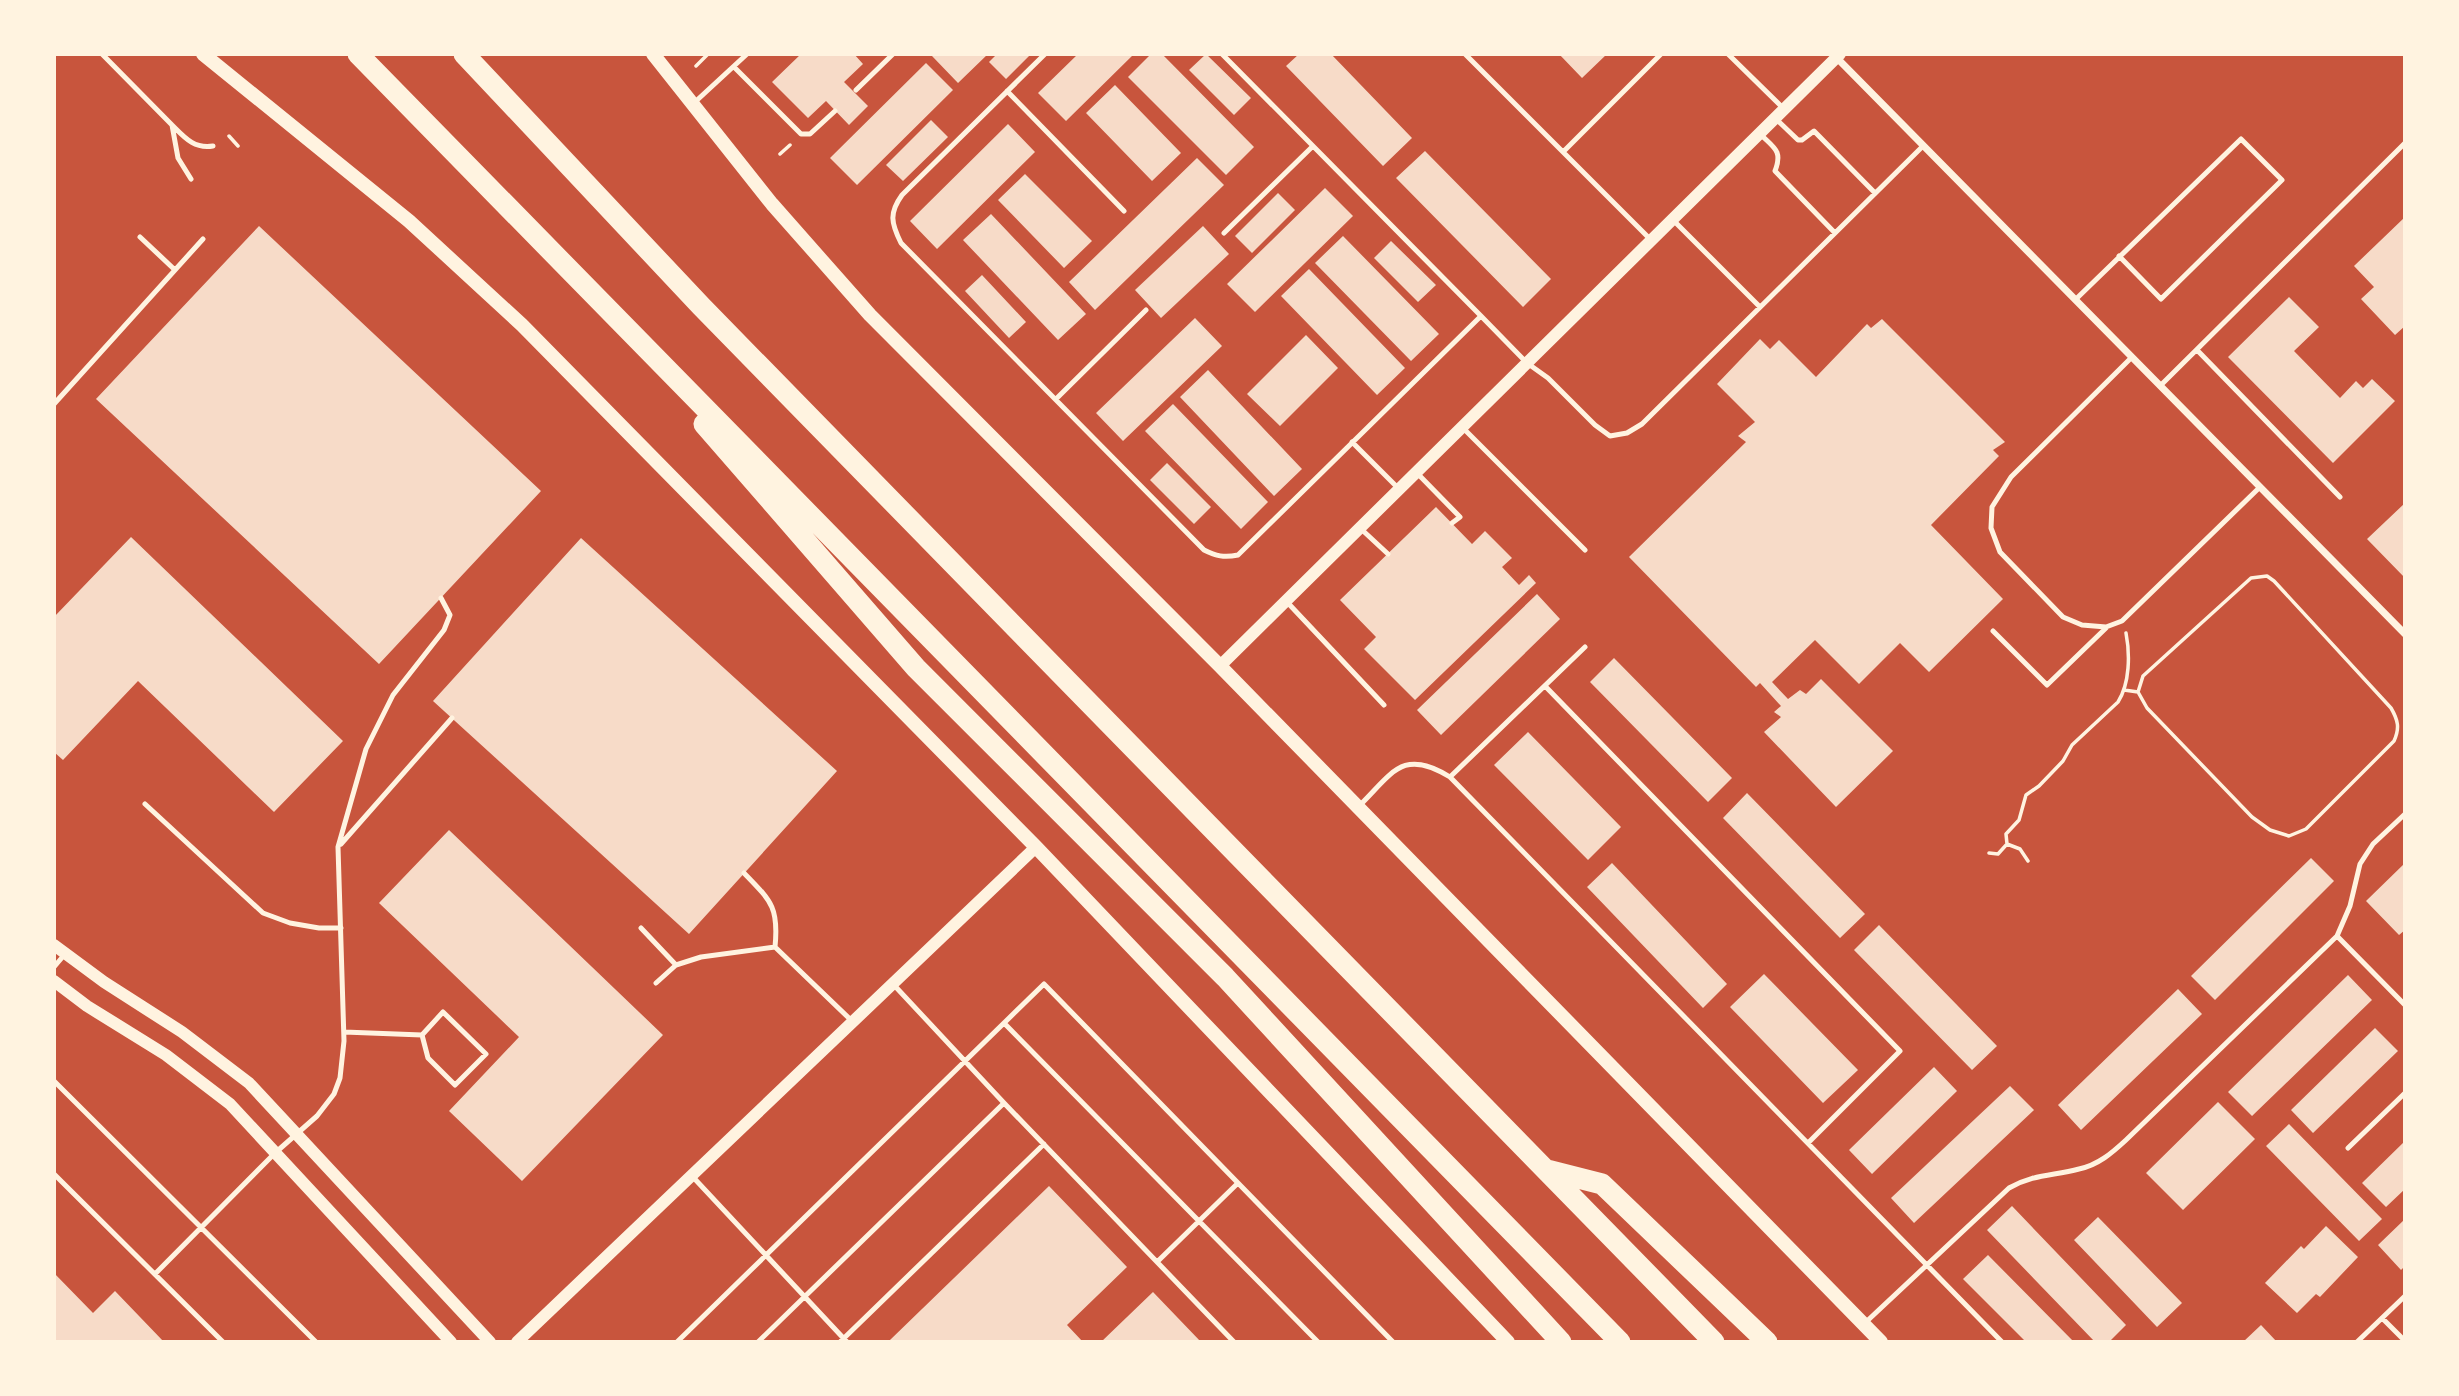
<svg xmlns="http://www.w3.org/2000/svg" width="2459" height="1396" viewBox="0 0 2459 1396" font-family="'Zilla Slab',serif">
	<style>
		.building { fill: #f7dbc8 }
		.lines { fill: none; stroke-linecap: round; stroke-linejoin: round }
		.path { stroke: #fff3e0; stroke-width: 3.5 }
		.service { stroke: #fff3e0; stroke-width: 5 }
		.minor { stroke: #fff3e0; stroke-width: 7 }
		.tertiary { stroke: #fff3e0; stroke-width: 12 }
		.secondary { stroke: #fff3e0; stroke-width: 14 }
		.motorway { stroke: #fff3e0; stroke-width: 21 }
	</style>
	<rect width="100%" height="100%" fill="#c8553d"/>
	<path class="building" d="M801,54H854L863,64L844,82L868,106L849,125L826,101L808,118L772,82Z
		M934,54H988L958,83L932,56Z
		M997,54H1031L1006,79L989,62Z
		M1078,54H1134L1066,121L1038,93Z
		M1151,54H1162L1254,147L1226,175L1128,77Z
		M1206,54L1251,98L1234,115L1189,70Z
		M1299,54H1331L1412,138L1383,166L1286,66Z
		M1559,54H1607L1582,78Z
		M926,63L953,90L857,185L830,158Z
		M1115,85L1181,153L1152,181L1086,113Z
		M931,120L948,137L903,181L886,165Z
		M1008,124L1035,152L937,249L910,221Z
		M1425,151L1551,279L1523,307L1396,178Z
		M1197,158L1224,185L1095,310L1069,282Z
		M1025,174L1092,241L1064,268L998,200Z
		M1325,188L1353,216L1255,312L1227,284Z
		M1278,193L1295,210L1252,253L1235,236Z
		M991,214L1086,314L1058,340L963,240Z
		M2405,217V326L2395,335L2361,299L2374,287L2354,266Z
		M259,226L541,491L379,664L96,399Z
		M1203,226L1229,254L1161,318L1135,290Z
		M1343,236L1439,334L1411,361L1315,263Z
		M1391,241L1436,285L1418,302L1374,258Z
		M1309,269L1405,368L1377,395L1281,296Z
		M982,275L1026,322L1009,338L965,291Z
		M2289,297L2319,327L2294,351L2340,398L2356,381L2363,388L2372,379L2395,401L2333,463L2228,357Z
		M1195,318L1222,346L1123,441L1096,413Z
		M1882,319L2005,442L1993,450L1999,456L1931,525L2003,599L1929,672L1900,643L1859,684L1815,640L1772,682L1788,699L1800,690L1806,694L1821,679L1893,751L1836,807L1764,732L1781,717L1774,712L1781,706L1760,683L1756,687L1629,557L1746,442L1738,436L1755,422L1717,384L1760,339L1770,349L1779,340L1816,377L1867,324L1871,328Z
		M1306,335L1338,368L1280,426L1247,394Z
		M1208,370L1302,469L1274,496L1180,397Z
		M1173,404L1268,502L1241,529L1145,431Z
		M1167,463L1211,507L1194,524L1150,480Z
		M2405,503V578L2367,539Z
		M1436,507L1472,544L1485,531L1512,558L1502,567L1519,585L1529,575L1536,583L1415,700L1364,649L1376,637L1340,600Z
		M131,537L343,741L274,812L138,681L63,760L54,752V617Z
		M581,538L837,771L689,934L433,701Z
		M1537,594L1560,619L1441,735L1417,710Z
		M1614,658L1732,778L1708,802L1590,682Z
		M1528,732L1621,827L1588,860L1494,765Z
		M1747,793L1865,914L1840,938L1723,818Z
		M449,830L663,1035L522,1181L449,1111L519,1037L379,903Z
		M2311,858L2334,881L2215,1000L2191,976Z
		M1612,863L1727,984L1703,1008L1587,887Z
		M2405,863V930L2399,935L2366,901Z
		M1879,925L1997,1046L1972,1070L1854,950Z
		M1764,974L1858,1070L1823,1103L1730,1007Z
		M2348,975L2372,1000L2252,1116L2228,1092Z
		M2178,989L2202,1014L2081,1130L2058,1105Z
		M2375,1028L2398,1051L2313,1133L2291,1110Z
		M1934,1067L1957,1091L1872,1174L1849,1150Z
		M2010,1086L2034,1110L1914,1223L1891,1198Z
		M2218,1102L2255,1139L2183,1210L2146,1173Z
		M2289,1124L2382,1219L2359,1241L2266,1146Z
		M2405,1141V1189L2386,1207L2362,1183Z
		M1049,1186L1127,1267L1067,1325L1083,1342H892L890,1340Z
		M2012,1206L2126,1325L2109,1342H2095L1987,1230Z
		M2098,1217L2182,1303L2157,1327L2074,1240Z
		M2405,1219V1266L2401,1270L2378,1245Z
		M2326,1226L2358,1257L2320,1297L2316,1294L2297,1313L2265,1283L2301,1246L2304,1249Z
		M1988,1255L2074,1342H2026L1963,1279Z
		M54,1273L93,1313L115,1291L164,1342H56L54,1340Z
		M1153,1292L1201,1342H1101Z
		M2261,1325L2277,1342H2243Z"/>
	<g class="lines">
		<path class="path" d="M696,66L708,54
			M229,136L238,146
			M780,154L790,145
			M2124,690L2138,692L2143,676L2251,578L2267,576L2274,581L2391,708C2398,720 2400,728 2394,741L2306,829L2289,836L2270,830L2252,817L2147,708L2138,692
			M2007,844L2006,834L2019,820L2026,795L2039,786L2063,761L2072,745L2118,702C2130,683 2130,654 2126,633
			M1989,853L1998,854L2007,844L2020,849L2028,861"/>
		<path class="service" d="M102,54L172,125
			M1045,54L902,195C889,213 891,223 901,243L1204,550C1216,556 1224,558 1238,555L1481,316L1222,54
			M1465,54L1651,240
			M1728,54L1784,109
			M734,67L801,134H810L835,111
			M856,90L893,54
			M1007,91L1124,211
			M695,102L747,54
			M1776,119L1798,140H1802L1814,131L1875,193
			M1759,133C1774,148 1783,150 1775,171L1835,233
			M1563,152L1661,54
			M191,179L178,158L172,125C185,138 194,149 213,146
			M1673,220L1760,307
			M1224,233L1313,146
			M140,237L175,270
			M2075,300L2241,139L2282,180L2161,299L2119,256
			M1481,316L1527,363L1548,378L1595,425L1610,436L1627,433L1642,424L1923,146
			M2197,350L2340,497
			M2132,357L2011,477L1992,507L1991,528L2000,552L2063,617L2082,625L2106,627L2122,621L2260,487
			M2160,386L2405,143
			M1056,399L1146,310
			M54,404L203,239
			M1463,428L1585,550
			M1352,442L1399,489
			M1416,472L1460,517L1452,523
			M1360,528L1388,554
			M1287,602L1384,705
			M1993,631L2047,685L2106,628
			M1545,686L1900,1051L1808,1143
			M1450,777L1585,647
			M145,804L263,913L290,923L319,928H341
			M1358,807C1392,774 1402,747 1450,777L2002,1342
			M341,844L452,718
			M744,873C771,901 779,907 775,947
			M641,928L676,965
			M2337,936L2405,1005
			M54,967L65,954
			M656,983L676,965L701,957L775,947L853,1022
			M893,984L1004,1103L1234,1342
			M1004,1023L1318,1342
			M344,1032L422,1035L443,1012L486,1054L455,1085L428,1058L422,1035
			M54,1081L316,1342
			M2348,1148L2405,1093
			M54,1174L223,1342
			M692,1176L847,1342
			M1157,1262L1238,1183
			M155,1274L275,1153L317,1116L334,1094L340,1078L344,1041L338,847L366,749L393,695L444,630L450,615L441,598
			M2382,1318L2405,1341
			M1866,1322L2009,1188C2034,1174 2052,1176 2079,1169C2098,1165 2112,1153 2126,1140L2337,936L2350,906L2360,864L2373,844L2405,814
			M677,1342L1044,984L1393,1342
			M758,1342L1004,1103
			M840,1342L1044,1144
			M2357,1342L2405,1296"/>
		<path class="minor" d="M1836,57L2405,634"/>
		<path class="tertiary" d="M1220,666L1840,54
			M54,945L104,982L182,1032L249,1083L490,1342
			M54,981L87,1006L166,1055L230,1104L451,1342
			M517,1342L1036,847"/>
		<path class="secondary" d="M203,54L409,221L522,325L1036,847L1508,1342
			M653,54L772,204L870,315L1220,666L1881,1342"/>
		<path class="motorway" d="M358,54L1620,1342
			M464,54L701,306L1714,1342
			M704,424L916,668L1225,977L1561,1342
			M1547,1170L1602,1184L1767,1342"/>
	</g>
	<rect width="2459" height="1396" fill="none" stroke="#fff3e0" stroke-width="112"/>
</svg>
